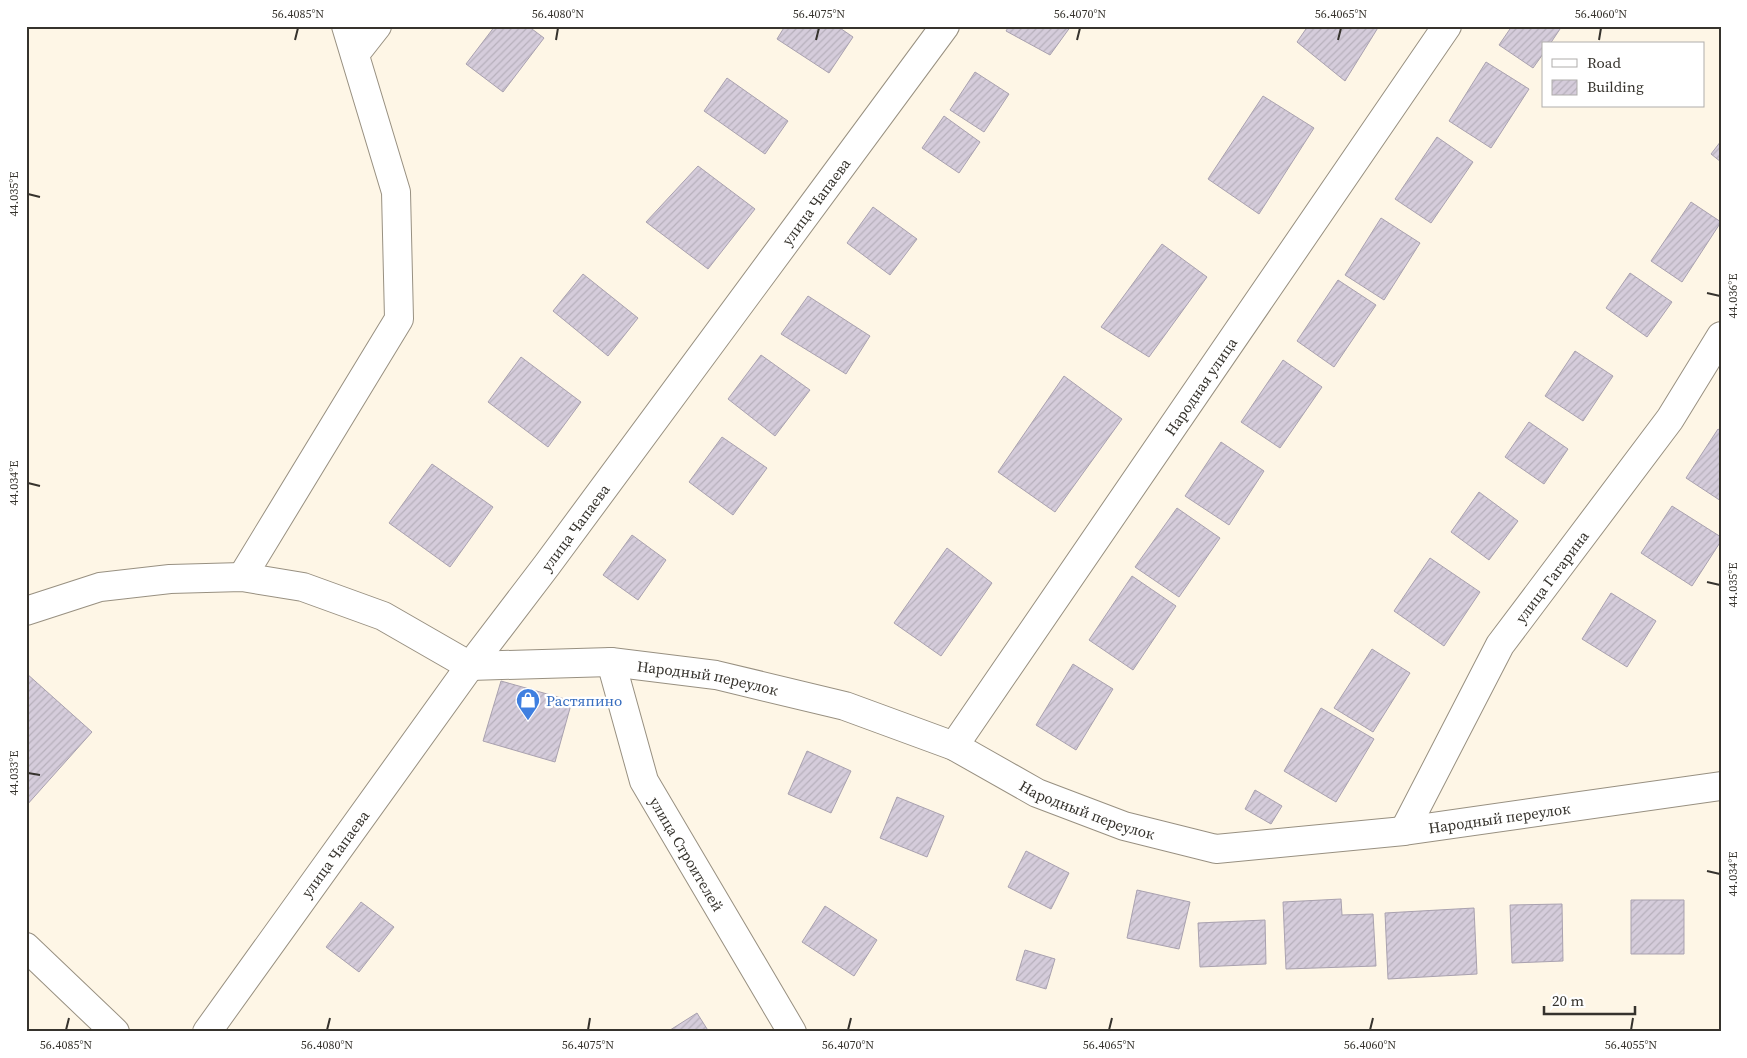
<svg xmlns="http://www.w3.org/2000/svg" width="1747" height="1058" viewBox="0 0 1747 1058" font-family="'Source Serif 4',serif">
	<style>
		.building { fill: url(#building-hatch); stroke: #a9a1af }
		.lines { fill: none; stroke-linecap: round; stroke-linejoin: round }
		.street-casing { stroke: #989081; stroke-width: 30 }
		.secondary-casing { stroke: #989081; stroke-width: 30 }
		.street { stroke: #fff; stroke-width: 28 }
		.secondary { stroke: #fff; stroke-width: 28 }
		.ticks { fill: none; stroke: #36332d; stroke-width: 2 }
		.labels { text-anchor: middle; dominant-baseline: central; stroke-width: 4.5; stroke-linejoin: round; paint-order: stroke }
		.street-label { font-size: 15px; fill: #36332d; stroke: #fff }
		.shop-label { font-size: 15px; fill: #366cbe; stroke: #fff; text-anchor: start }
		.neatline { fill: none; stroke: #36332d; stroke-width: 2 }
		.ticks-label { font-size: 12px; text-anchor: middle; fill: #36332d }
	</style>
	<defs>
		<pattern id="building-hatch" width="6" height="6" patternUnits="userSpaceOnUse" patternTransform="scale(1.25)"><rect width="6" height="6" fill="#d5ccdb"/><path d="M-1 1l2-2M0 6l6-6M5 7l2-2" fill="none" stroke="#b7b0bc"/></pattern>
	</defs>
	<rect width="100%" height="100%" fill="#fef6e6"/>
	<path class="building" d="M495,26H528L544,38L503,92L466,64Z
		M785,26H837L853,37L829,73L777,39Z
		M1009,26H1071L1050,55L1006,31Z
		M1308,26H1379L1345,81L1297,42Z
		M1512,26H1562L1550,44H1543V54L1533,68L1499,45Z
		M1486,62L1529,89L1491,148L1449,121Z
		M975,72L1009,94L984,132L950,110Z
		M727,78L788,121L765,154L704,111Z
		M1263,96L1314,128L1259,214L1208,179Z
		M944,116L980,142L959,173L922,148Z
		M1437,137L1473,162L1431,223L1395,199Z
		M1721,141V162L1711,154Z
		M698,166L755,209L708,269L646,222Z
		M1691,202L1721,222L1682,282L1651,261Z
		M873,207L917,239L890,275L847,243Z
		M1381,218L1420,243L1384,300L1345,275Z
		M1162,244L1207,277L1149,357L1101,327Z
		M1630,273L1672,302L1647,337L1606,308Z
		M583,274L638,318L608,356L553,311Z
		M1338,280L1376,305L1334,367L1297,341Z
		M808,296L870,336L846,374L781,334Z
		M1575,351L1613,376L1583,421L1545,396Z
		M761,355L810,390L775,436L728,399Z
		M521,357L581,402L548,447L488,402Z
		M1283,360L1322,387L1280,448L1241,422Z
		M1064,376L1122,419L1055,512L998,472Z
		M1529,422L1568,449L1544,484L1505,457Z
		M1718,429L1721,431V501L1686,478Z
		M722,437L767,468L733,515L689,482Z
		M1221,442L1264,471L1229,525L1185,496Z
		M432,464L493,507L450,567L389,523Z
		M1479,492L1518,521L1489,560L1451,532Z
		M1672,506L1721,537V541L1692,586L1641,553Z
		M1177,508L1220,538L1179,597L1135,567Z
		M632,535L666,560L638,600L603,575Z
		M947,548L992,583L941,656L894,623Z
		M1430,558L1480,592L1444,646L1394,611Z
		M1132,576L1176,606L1133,670L1089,640Z
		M1611,593L1656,621L1627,667L1582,639Z
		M1372,649L1410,673L1373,732L1334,708Z
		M1073,664L1113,689L1076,750L1036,725Z
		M26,673L92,732L26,806Z
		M501,681L572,701L555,762L483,741Z
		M1321,708L1374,739L1336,802L1284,771Z
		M807,751L851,771L831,813L788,794Z
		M1255,790L1282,806L1271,824L1245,809Z
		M897,797L944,816L927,857L880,838Z
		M1026,851L1069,873L1051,909L1008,887Z
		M1137,890L1190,902L1179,949L1127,938Z
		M1341,899L1342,915L1373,914L1376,966L1286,969L1283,902Z
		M1631,900H1684V954H1631Z
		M361,902L394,927L359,972L326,947Z
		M1562,904L1563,961L1512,963L1510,905Z
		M825,906L877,940L854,976L802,942Z
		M1474,908L1477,974L1388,979L1385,913Z
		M1265,920L1266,964L1200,967L1198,923Z
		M1025,950L1055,959L1046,989L1016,980Z
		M697,1013L709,1032H667Z"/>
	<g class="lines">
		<g class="street-casing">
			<g id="street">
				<path d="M355,54L377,26"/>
				<path d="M242,577L399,319L396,192L346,26"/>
				<path id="s1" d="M611,662L644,781L792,1032"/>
				<path id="s2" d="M470,666L611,662L716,675L845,706L954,746L1037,793L1124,826L1216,849L1404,831L1721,786"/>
				<path id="s3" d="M470,666L547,565L945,26"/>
				<path id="s4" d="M954,746L1447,26"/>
				<path id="s5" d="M1404,831L1500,645L1670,419L1721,336"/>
				<path d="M26,947L115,1032"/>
			</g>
		</g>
		<g class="secondary-casing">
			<path id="secondary" d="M26,611L100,587L170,579L242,577L303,587L383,616L470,666L207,1032"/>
		</g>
		<use href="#street" class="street"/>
		<use href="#secondary" class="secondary"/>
	</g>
	<path class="ticks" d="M295,40L298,28M556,40L558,28M816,40L819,28M1077,40L1080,28M1338,40L1341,28M1599,40L1601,28M28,194L40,197M1707,293L1720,296M28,483L40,486M1707,582L1720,585M28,773L40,775M1707,871L1720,874M66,1030L69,1018M327,1030L330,1018M588,1030L590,1018M848,1030L851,1018M1109,1030L1112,1018M1370,1030L1373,1018M1631,1030L1633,1018"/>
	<defs>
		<g id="shop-pin" transform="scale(1.25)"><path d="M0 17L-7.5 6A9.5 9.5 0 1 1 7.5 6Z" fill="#3f7fe0" stroke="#fff"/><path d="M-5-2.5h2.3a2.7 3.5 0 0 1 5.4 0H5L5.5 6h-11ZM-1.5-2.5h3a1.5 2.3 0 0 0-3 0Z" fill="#fff"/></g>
	</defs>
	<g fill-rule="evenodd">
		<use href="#shop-pin" x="528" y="700"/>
	</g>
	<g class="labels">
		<g class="street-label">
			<text stroke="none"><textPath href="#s3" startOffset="579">улица Чапаева</textPath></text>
			<text stroke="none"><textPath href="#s4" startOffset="436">Народная улица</textPath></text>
			<text stroke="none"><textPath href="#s3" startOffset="174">улица Чапаева</textPath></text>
			<text stroke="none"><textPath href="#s5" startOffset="295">улица Гагарина</textPath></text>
			<text stroke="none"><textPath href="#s2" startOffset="239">Народный переулок</textPath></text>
			<text stroke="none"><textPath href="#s2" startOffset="644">Народный переулок</textPath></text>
			<text stroke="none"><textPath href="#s2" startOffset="1064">Народный переулок</textPath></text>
			<text stroke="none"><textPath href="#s1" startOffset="208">улица Строителей</textPath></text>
			<text transform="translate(335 854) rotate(-54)">улица Чапаева</text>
		</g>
		<g class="shop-label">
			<text x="546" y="700">Растяпино</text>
		</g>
	</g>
	<rect width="1747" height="1058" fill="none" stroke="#ffffff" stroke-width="55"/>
	<rect x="1542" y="42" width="162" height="65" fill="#ffffff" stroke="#afadab"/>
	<rect x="1552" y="59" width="25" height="8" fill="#ffffff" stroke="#afadab"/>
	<text x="1587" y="68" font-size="15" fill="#36332d">Road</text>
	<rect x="1552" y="80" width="25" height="15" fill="url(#building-hatch)" stroke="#afadab"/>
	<text x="1587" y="92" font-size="15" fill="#36332d">Building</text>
	<path d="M1544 1006v8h91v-8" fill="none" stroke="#36332d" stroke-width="2.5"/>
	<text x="1552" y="1006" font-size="15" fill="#36332d" stroke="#ffffff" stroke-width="4" paint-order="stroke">20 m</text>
	<rect x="28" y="28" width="1692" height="1002" class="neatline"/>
	<g class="ticks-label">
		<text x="298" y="18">56.4085°N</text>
		<text x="558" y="18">56.4080°N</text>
		<text x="819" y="18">56.4075°N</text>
		<text x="1080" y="18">56.4070°N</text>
		<text x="1341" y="18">56.4065°N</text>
		<text x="1601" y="18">56.4060°N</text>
		<text transform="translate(14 194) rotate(-90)" y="4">44.035°E</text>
		<text transform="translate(1733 296) rotate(-90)" y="4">44.036°E</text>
		<text transform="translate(14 483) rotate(-90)" y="4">44.034°E</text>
		<text transform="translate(1733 585) rotate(-90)" y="4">44.035°E</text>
		<text transform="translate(14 773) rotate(-90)" y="4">44.033°E</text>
		<text transform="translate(1733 874) rotate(-90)" y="4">44.034°E</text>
		<text x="66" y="1049">56.4085°N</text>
		<text x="327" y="1049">56.4080°N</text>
		<text x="588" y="1049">56.4075°N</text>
		<text x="848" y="1049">56.4070°N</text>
		<text x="1109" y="1049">56.4065°N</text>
		<text x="1370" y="1049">56.4060°N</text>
		<text x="1631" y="1049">56.4055°N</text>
	</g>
</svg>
